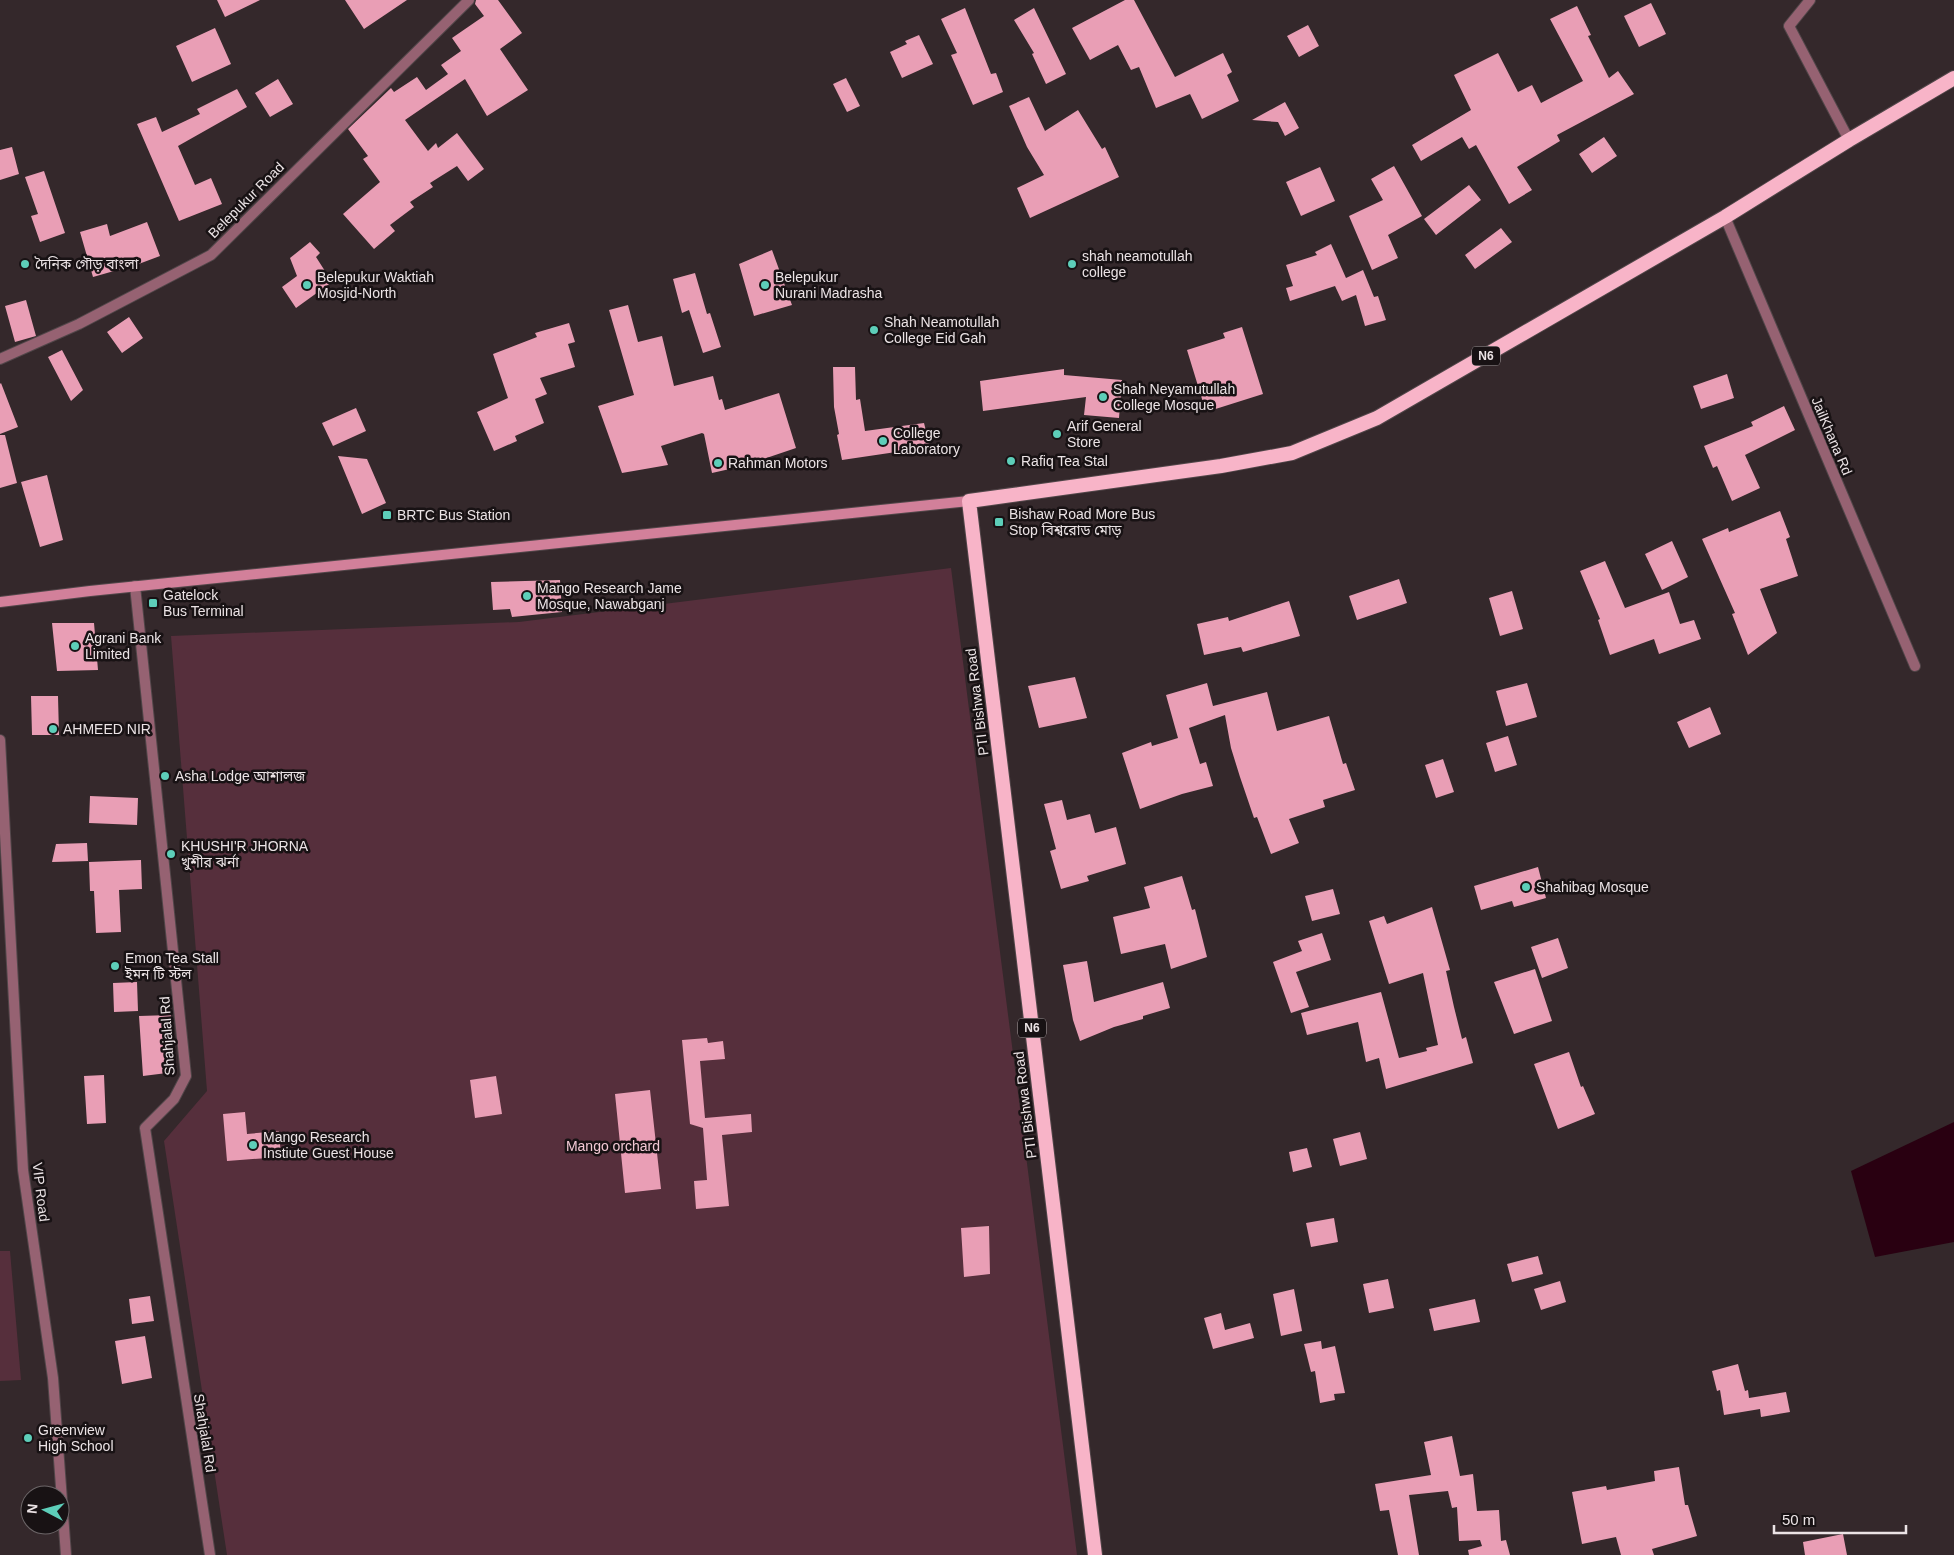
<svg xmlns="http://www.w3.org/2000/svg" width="1954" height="1555" viewBox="0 0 1954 1555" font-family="Helvetica,'Noto Sans Bengali',sans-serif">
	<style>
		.green { fill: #562f3c }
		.water { fill: #290011 }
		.building { fill: #e99eb5 }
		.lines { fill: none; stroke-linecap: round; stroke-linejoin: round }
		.minor-casing { stroke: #514649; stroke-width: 12 }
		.tertiary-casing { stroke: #514649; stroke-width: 12 }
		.secondary-casing { stroke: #514649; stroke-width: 12 }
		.trunk-casing { stroke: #514649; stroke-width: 16 }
		.minor { stroke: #966272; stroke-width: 10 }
		.tertiary { stroke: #966272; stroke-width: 10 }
		.secondary { stroke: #d2809a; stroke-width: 10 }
		.trunk { stroke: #f8b4c8; stroke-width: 14 }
		.poi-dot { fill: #5dceb9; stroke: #181214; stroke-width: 2 }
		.labels { text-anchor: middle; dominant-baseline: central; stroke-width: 5; stroke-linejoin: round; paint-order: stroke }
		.shield { fill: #181214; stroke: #aca4a6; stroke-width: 1 }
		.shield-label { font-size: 12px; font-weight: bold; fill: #ebe3e5 }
		.street-label { font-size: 14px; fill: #ebe3e5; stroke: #181214 }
		.poi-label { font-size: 14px; fill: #ebe3e5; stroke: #181214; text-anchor: start }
		.park-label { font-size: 14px; fill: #f2c8d4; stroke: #181214 }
	</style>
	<rect width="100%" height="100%" fill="#34282b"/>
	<path class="green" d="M951,568L1077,1555H227L164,1141L207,1091L171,636L519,622Z
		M0,1251H10L21,1380L0,1381Z"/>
	<path class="water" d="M1954,1122V1242L1875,1257L1851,1171Z"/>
	<path class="building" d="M217,0H260L225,17Z
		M345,0H407L364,29Z
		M476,0H498L522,33L500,49L528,90L487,116L465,79L405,120L428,151L436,143L438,148L457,133L484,169L468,181L457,166L430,183L433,187L410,202L414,207L390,225L395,231L374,249L343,214L380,182L363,159L368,156L348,129L391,88L394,92L417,77L426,90L448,74L441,65L461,51L452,38L484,16L475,4Z
		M1125,0H1134L1175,77L1223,53L1232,72L1227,75L1239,101L1202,119L1190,94L1156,108L1139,67L1131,70L1118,45L1090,60L1072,28Z
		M1651,3L1666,34L1639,47L1624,16Z
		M1577,6L1591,35L1588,36L1609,78L1618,71L1634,94L1557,135L1560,141L1517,167L1532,190L1509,204L1476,145L1469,149L1462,137L1421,161L1412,145L1471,110L1454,75L1498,53L1518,92L1532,85L1541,103L1583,81L1550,19Z
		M965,8L991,74L996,73L1003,92L973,105L951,55L957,53L941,19Z
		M1034,8L1066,74L1046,84L1032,54L1034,53L1014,20Z
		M1308,25L1319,46L1299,57L1287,36Z
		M215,28L231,64L192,82L176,46Z
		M919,35L933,64L902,78L890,52L907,44L905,41Z
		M846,78L860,106L847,112L833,84Z
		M278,79L293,104L270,117L255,93Z
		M237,89L247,107L178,146L195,185L211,178L222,204L179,221L137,124L156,117L162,132L200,114L197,109Z
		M1029,97L1045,131L1078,110L1102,149L1105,147L1119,177L1030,218L1017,188L1044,175L1027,147L1009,106Z
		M1285,102L1299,128L1285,136L1278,122L1252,120Z
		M1604,137L1617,156L1592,173L1579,154Z
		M12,147L19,174L0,180V150Z
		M1394,166L1422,216L1388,235L1398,258L1372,270L1349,216L1383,200L1371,179Z
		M1320,167L1335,201L1301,216L1286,182Z
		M44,171L65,233L40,242L31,216L38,214L25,177Z
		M1469,185L1481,200L1436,235L1424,219Z
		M147,222L160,256L128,268V267L93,277L80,232L107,224L110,236Z
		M1501,228L1512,242L1475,269L1465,255Z
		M310,242L320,253L316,257L332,282L296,308L282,287L297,276L290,258Z
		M1331,244L1346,278L1363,270L1374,297L1378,296L1386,320L1365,326L1356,295L1342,301L1335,286L1290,301L1286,288L1293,286L1286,265L1317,255L1315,252Z
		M772,250L792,305L754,316L739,264Z
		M695,273L707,314L710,313L721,347L703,353L689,310L682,313L673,279Z
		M26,300L36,336L15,342L5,306Z
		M628,305L638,342L662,336L674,386L713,376L719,400L722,399L725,410L779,393L796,448L743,466L712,473L704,434L702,433L661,446L668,465L622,473L598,406L634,395L609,310Z
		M129,317L143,338L122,353L107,332Z
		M569,323L575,342L568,344L575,367L540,378L547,394L535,399L544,423L515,436L517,441L494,451L477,412L508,398L493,354L537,337L535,333Z
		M1242,327L1263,394L1206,412L1187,350L1225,338L1223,333Z
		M62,350L83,390L71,401L48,357Z
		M833,367H855L856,400L860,399L865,431L924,423L930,447L842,460L837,435L839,434L834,407Z
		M1064,369V375L1122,380L1119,418L1084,415L1086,397L983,411L980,381Z
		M1727,374L1734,398L1701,409L1693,386Z
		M1,383L18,427L0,434V384Z
		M1784,406L1795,430L1745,455L1760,488L1732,501L1717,466L1713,468L1704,446L1753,426L1751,422Z
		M356,408L366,431L333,446L322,423Z
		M0,435H5L17,483L0,488Z
		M338,456L367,459L386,503L362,514Z
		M47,475L63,540L40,547L21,482Z
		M1780,511L1790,537L1786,539L1798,576L1760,589L1777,633L1748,655L1732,614L1735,613L1702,539L1728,528L1729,532Z
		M1672,541L1688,577L1662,590L1645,554Z
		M1605,561L1625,608L1669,592L1680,624L1694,620L1701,639L1659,654L1654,639L1610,655L1598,620L1600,619L1580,571Z
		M1399,579L1407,603L1357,620L1349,596Z
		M560,580L562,612L512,617L510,609L493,610L491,582Z
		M1512,591L1523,629L1500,636L1489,598Z
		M1289,601L1300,636L1243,652L1241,647L1204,655L1197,624L1228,617L1229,621Z
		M52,623H94L98,670L57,671Z
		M1075,677L1087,718L1039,728L1028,686Z
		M1207,683L1213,706L1267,692L1277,731L1329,716L1343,764L1346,763L1355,790L1323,800L1325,807L1289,819L1299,843L1271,854L1257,817L1254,818L1240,777L1231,748L1225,715L1189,728L1200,764L1206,762L1213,786L1182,794L1140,809L1122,753L1151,742L1152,746L1178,738L1166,695Z
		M1527,683L1537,717L1506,726L1496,691Z
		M31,696H58L59,735H32Z
		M1710,707L1721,734L1689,748L1677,722Z
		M1508,736L1517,765L1495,772L1486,743Z
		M1443,759L1454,792L1436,798L1425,765Z
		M90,796L138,798L137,825L89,823Z
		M1062,800L1067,820L1090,814L1095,833L1116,827L1126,864L1087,876L1089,881L1061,889L1050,851L1056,849L1044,804Z
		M87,843L88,861L52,862L56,844Z
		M141,860L142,889L119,890L121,932L96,933L94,891H90L89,862Z
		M1538,867L1546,898L1514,907L1512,901L1481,910L1474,886Z
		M1182,876L1192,910L1195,909L1207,957L1171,969L1165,944L1121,954L1113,917L1150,908L1144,887Z
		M1333,889L1340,914L1312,921L1305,896Z
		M1432,907L1450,970L1446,971L1454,1007L1462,1039L1466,1037L1473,1063L1386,1089L1379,1058L1366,1062L1358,1022L1307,1035L1301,1013L1381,992L1399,1058L1427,1051L1426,1048L1438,1045L1423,973L1389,984L1369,921L1384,916L1387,924Z
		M1322,933L1331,960L1296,972L1309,1007L1291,1013L1273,962L1302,951L1298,941Z
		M1558,938L1568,968L1542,978L1531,947Z
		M1087,961L1094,1002L1163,982L1170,1008L1143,1016V1019L1114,1027L1080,1041L1073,1020L1063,965Z
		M1535,969L1552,1021L1514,1034L1494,982Z
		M137,982L138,1011L114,1012L113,983Z
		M171,1015L175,1072L143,1076L139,1016Z
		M707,1038L708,1043L723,1041L725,1059L700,1061L705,1118L751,1114L752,1132L722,1135L729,1206L696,1209L694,1181L707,1180L703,1128L690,1124L682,1040Z
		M1569,1052L1581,1087L1583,1086L1595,1114L1558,1129L1534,1064Z
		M104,1075L106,1123L87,1124L84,1076Z
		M496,1076L502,1114L475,1118L470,1080Z
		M650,1090L661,1189L625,1193L615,1094Z
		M245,1112L247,1134L279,1131L281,1157L227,1161L223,1114Z
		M1360,1132L1367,1159L1340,1166L1333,1139Z
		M1307,1148L1312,1167L1293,1172L1289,1152Z
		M1334,1218L1338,1242L1311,1247L1306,1223Z
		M989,1226L990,1274L964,1277L961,1228Z
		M1538,1256L1543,1274L1512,1282L1507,1264Z
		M1388,1279L1394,1308L1369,1313L1363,1284Z
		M1560,1281L1566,1302L1541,1310L1534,1289Z
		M1294,1289L1302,1331L1281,1336L1273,1294Z
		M150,1296L154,1321L132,1324L129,1299Z
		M1475,1299L1480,1322L1434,1331L1429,1309Z
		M1221,1313L1225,1330L1250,1323L1254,1338L1213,1349L1204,1318Z
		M145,1336L152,1378L122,1384L115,1341Z
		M1321,1341L1322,1349L1335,1346L1345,1393L1334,1394L1335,1400L1320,1403L1315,1371L1311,1372L1304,1344Z
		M1738,1364L1745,1391L1748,1390L1749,1398L1786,1392L1790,1412L1761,1417L1760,1409L1724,1415L1720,1390L1717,1391L1712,1371Z
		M1452,1436L1460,1476L1473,1474L1477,1511L1499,1510L1501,1541L1506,1540L1510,1555H1469L1468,1550L1482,1546L1480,1540L1459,1541L1457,1507L1452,1508L1448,1491L1409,1495L1419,1555H1398L1389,1510L1380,1511L1375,1484L1431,1475L1424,1442Z
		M1679,1467L1685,1505H1688L1697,1536L1652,1549L1654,1555H1621L1616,1537L1582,1544L1572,1492L1606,1486L1607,1490L1655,1481L1654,1471Z
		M1843,1534L1847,1555H1805L1803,1542Z"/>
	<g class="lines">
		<g class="minor-casing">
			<path id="minor" d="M1810,0L1789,26L1849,140
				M1725,217L1915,666
				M135,586L186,1076L174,1099L145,1128L210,1555
				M0,740L23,1170L53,1378L66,1555"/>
		</g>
		<g class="tertiary-casing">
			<path id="tertiary" d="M0,359L79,324L211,255L469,0"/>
		</g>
		<g class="secondary-casing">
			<path id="secondary" d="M0,602L90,591L969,501"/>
		</g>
		<g class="trunk-casing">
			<path id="trunk" d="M1095,1555L969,501L1221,466L1292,453L1377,418L1725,217L1849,140L1954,78"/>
		</g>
		<use href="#minor" class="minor"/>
		<use href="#tertiary" class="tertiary"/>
		<use href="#secondary" class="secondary"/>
		<use href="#trunk" class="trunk"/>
	</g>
	<g class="poi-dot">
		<circle cx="25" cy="264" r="5"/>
		<circle cx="1072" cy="264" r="5"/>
		<circle cx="307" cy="285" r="5"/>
		<circle cx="765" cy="285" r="5"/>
		<circle cx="874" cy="330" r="5"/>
		<circle cx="1103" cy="397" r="5"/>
		<circle cx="1057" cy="434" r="5"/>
		<circle cx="883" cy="441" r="5"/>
		<circle cx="1011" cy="461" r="5"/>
		<circle cx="718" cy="463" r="5"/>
		<rect x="382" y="510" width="10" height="10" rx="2.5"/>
		<rect x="994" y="517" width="10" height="10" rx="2.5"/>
		<circle cx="527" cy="596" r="5"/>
		<rect x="148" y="598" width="10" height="10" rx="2.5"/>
		<circle cx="75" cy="646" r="5"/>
		<circle cx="53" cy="729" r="5"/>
		<circle cx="165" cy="776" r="5"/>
		<circle cx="171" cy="854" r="5"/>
		<circle cx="1526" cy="887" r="5"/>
		<circle cx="115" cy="966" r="5"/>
		<circle cx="253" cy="1145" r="5"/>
		<circle cx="28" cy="1438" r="5"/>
	</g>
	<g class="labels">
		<g class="shield">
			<rect x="1472" y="346.5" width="28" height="19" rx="4"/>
			<rect x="1018" y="1018.5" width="28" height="19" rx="4"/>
		</g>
		<g class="shield-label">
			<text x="1486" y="356">N6</text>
			<text x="1032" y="1028">N6</text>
		</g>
		<g class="street-label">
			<text transform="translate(246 200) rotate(-45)">Belepukur Road</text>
			<text transform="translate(1832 436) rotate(67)">JailKhana Rd</text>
			<text transform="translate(977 702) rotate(-97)">PTI Bishwa Road</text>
			<text transform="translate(167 1036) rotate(-94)">Shahjalal Rd</text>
			<text transform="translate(1025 1105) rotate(-97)">PTI Bishwa Road</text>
			<text transform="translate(41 1192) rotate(83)">VIP Road</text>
			<text transform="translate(205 1433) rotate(81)">Shahjalal Rd</text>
		</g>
		<g class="poi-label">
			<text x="1082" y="256">shah neamotullah<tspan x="1082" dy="16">college</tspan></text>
			<text x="35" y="264">দৈনিক গৌড় বাংলা</text>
			<text x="317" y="277">Belepukur Waktiah<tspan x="317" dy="16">Mosjid-North</tspan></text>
			<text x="775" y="277">Belepukur<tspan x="775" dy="16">Nurani Madrasha</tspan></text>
			<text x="884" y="322">Shah Neamotullah<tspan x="884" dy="16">College Eid Gah</tspan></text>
			<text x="1113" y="389">Shah Neyamutullah<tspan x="1113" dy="16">College Mosque</tspan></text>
			<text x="1067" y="426">Arif General<tspan x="1067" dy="16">Store</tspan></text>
			<text x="893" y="433">College<tspan x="893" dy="16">Laboratory</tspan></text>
			<text x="1021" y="461">Rafiq Tea Stal</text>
			<text x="728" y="463">Rahman Motors</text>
			<text x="1009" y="514">Bishaw Road More Bus<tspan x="1009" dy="16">Stop বিশ্বরোড মোড়</tspan></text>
			<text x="397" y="515">BRTC Bus Station</text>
			<text x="537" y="588">Mango Research Jame<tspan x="537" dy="16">Mosque, Nawabganj</tspan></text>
			<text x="163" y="595">Gatelock<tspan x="163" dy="16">Bus Terminal</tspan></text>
			<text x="85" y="638">Agrani Bank<tspan x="85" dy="16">Limited</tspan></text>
			<text x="63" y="729">AHMEED NIR</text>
			<text x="175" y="776">Asha Lodge আশালজ</text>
			<text x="181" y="846">KHUSHI'R JHORNA<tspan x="181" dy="16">খুশীর ঝর্না</tspan></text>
			<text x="1536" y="887">Shahibag Mosque</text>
			<text x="125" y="958">Emon Tea Stall<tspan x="125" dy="16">ইমন টি স্টল</tspan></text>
			<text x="263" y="1137">Mango Research<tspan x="263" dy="16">Instiute Guest House</tspan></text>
			<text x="38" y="1430">Greenview<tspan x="38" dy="16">High School</tspan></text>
		</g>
		<g class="park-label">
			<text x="613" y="1146">Mango orchard</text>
		</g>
	</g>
	<g transform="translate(45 1510) rotate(276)"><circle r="24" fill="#181214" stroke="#6c6668"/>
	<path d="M0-4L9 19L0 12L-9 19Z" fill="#5dceb9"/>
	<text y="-8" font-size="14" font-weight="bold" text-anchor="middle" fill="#ebe3e5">N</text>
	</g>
	<path d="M1774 1525v8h132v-8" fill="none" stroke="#ebe3e5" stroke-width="2.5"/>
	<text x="1782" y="1525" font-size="15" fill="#ebe3e5" stroke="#181214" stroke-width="4" paint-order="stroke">50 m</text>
</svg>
